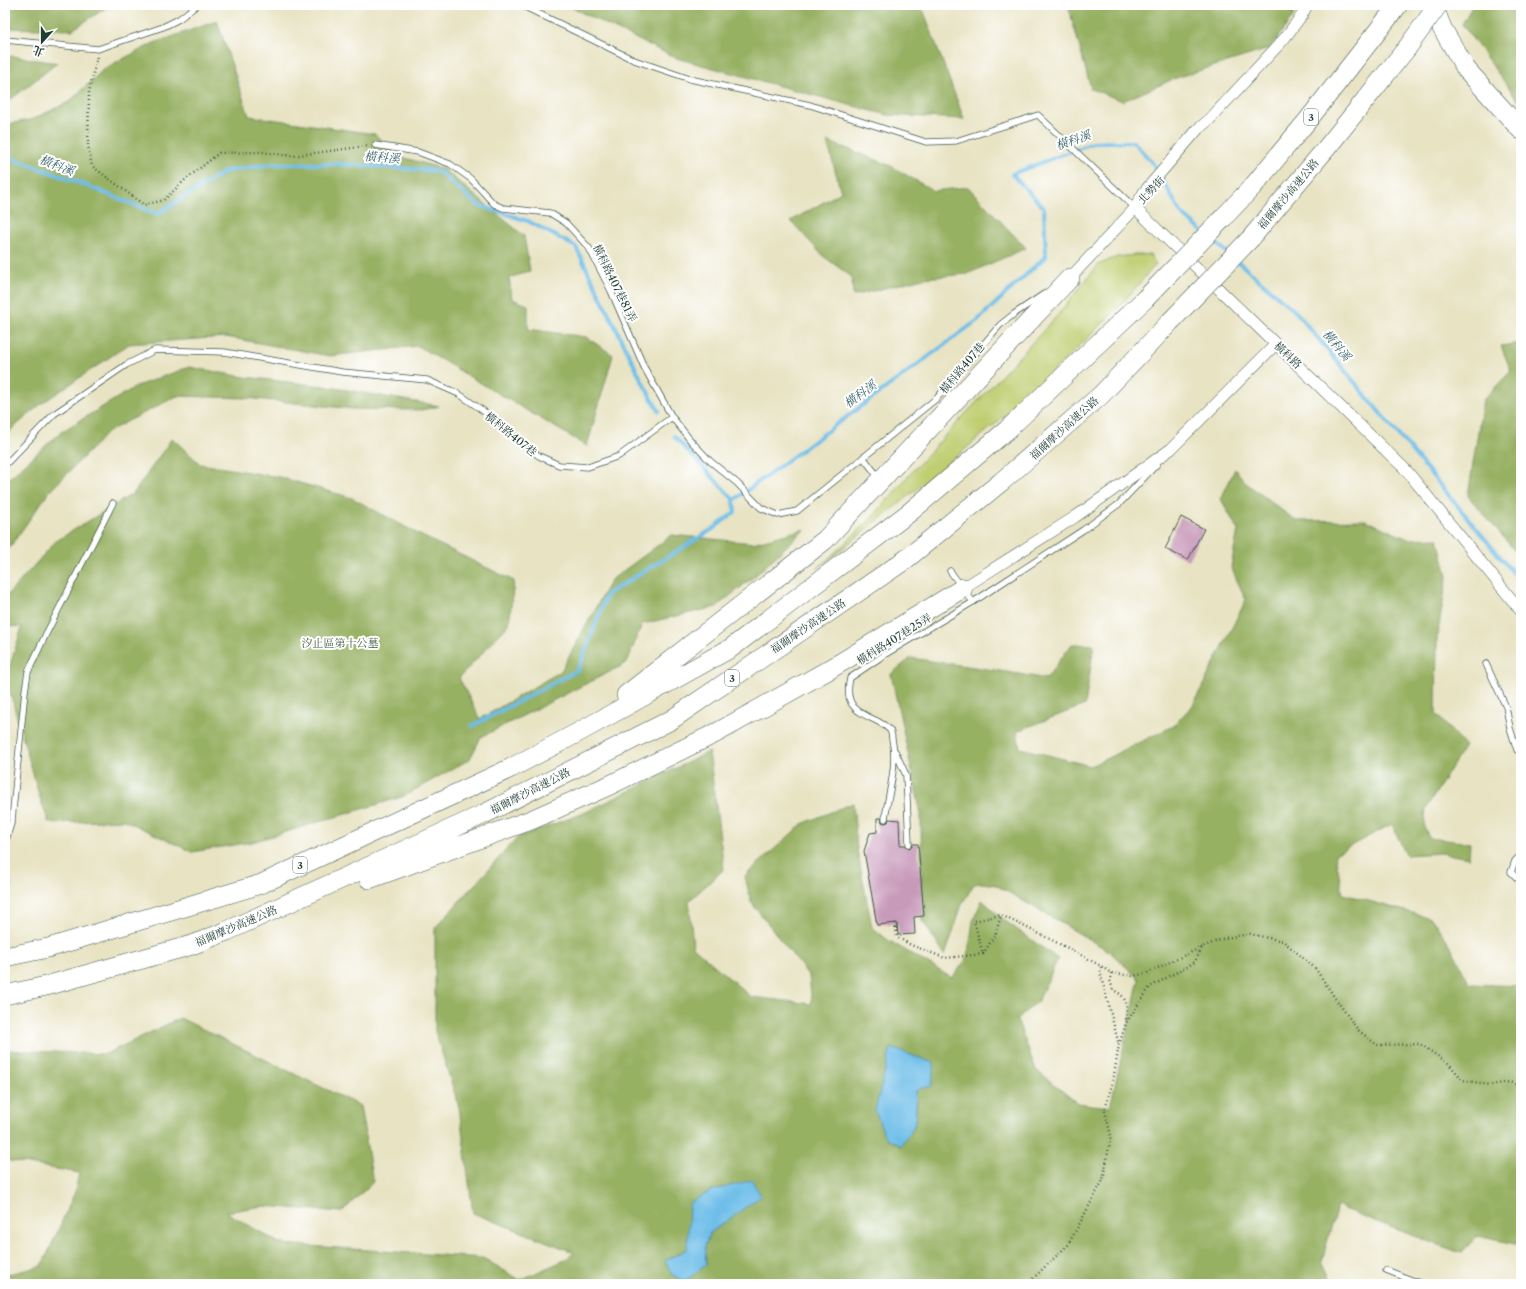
<svg xmlns="http://www.w3.org/2000/svg" width="1526" height="1289" viewBox="0 0 1526 1289" font-family="'Libre Caslon Text','Noto Serif TC',serif">
	<style>
		.green { fill: #bfce71; stroke: #6f8652 }
		.forest { fill: #97b163; stroke: #5b774c; fill-rule: evenodd }
		.water { fill: #6ebee9; stroke: #467e8e }
		.lines { fill: none; stroke-linecap: round; stroke-linejoin: round }
		.stream { stroke: #6ebee9; stroke-width: 4 }
		.building { fill: #c89aba }
		.lane-casing { stroke: #3d5649; stroke-width: 7 }
		.street-casing { stroke: #3d5649; stroke-width: 12 }
		.highway-casing { stroke: #3d5649; stroke-width: 20 }
		.path { stroke: #3d5649; stroke-width: 2.5; stroke-dasharray: 1 3; stroke-linecap: butt }
		.lane { stroke: #fff; stroke-width: 5.5 }
		.street { stroke: #fff; stroke-width: 11 }
		.highway { stroke: #fff; stroke-width: 19 }
		.highway-bridge-casing { stroke: #3d5649; stroke-width: 20; stroke-linecap: butt }
		.highway-bridge { stroke: #fff; stroke-width: 19 }
		.labels { text-anchor: middle; dominant-baseline: central; stroke-width: 4; stroke-linejoin: round; paint-order: stroke }
		.shield { fill: #fff; stroke: #627771; stroke-width: 1 }
		.shield-label { font-size: 10px; font-weight: bold; fill: #1f3d34 }
		.street-label { font-size: 11px; fill: #1f3d34; stroke: #fff }
		.park-label { font-size: 11px; fill: #476143; stroke: #fff }
		.water-label { font-size: 12px; font-style: italic; fill: #37646a; stroke: #fff }
	</style>
	<rect width="100%" height="100%" fill="#fff"/>
	<filter id="ink" filterUnits="userSpaceOnUse"><feTurbulence type="fractalNoise" baseFrequency=".025" numOctaves="2"/><feDisplacementMap in="SourceGraphic" scale="8" xChannelSelector="R" yChannelSelector="G"/><feConvolveMatrix kernelMatrix="1 2 1 2 8 2 1 2 1" color-interpolation-filters="sRGB"/></filter>
	<filter id="wash" filterUnits="userSpaceOnUse"><feTurbulence type="fractalNoise" baseFrequency=".012" numOctaves="4" result="noise"/><feDisplacementMap in="SourceGraphic" scale="16" xChannelSelector="R" yChannelSelector="G"/><feGaussianBlur stdDeviation="0.9" result="paint"/><feColorMatrix in="noise" values="0 0 0 0 0 0 0 0 0 0 0 0 0 0 0 0 0 1.4 0 .05"/><feComposite in="paint" operator="in"/></filter>
	<g filter="url(#wash)">
		<rect width="100%" height="100%" fill="#e8e3c3"/>
		<path class="green" d="M1134,255H1150L1156,264L1120,306L1067,358L1001,419L938,472L817,569L870,520L918,465L1057,316L1098,265L1117,257Z"/>
		<path class="forest" d="M5,5H110L72,30L5,28Z
			M566,5H919L924,12L964,119L887,115L676,58Z
			M1068,5H1297L1292,18L1269,49L1176,78L1123,101L1091,89Z
			M1473,5H1521V105L1462,24Z
			M217,21L249,116L375,134L398,156L443,169L524,236L530,271L509,278L512,299L528,305V329L586,337L613,355L587,446L418,346L330,356L226,337L129,344L41,404L5,435V125L33,119L69,102L105,68L154,43Z
			M12,56L57,63L5,104V59Z
			M827,141L889,165L934,191L968,187L1026,248L967,274L923,278L853,296L852,277L823,256L791,221L841,192Z
			M1521,343V558L1468,496L1483,400L1511,371L1501,346Z
			M189,367L244,377L323,386L439,406L421,410L354,409L246,398L177,396L109,431L49,492L5,554V482L61,432L137,386Z
			M172,438L200,464L279,477L352,498L422,536L514,581L509,624L459,678L480,719L561,671L611,580L672,535L753,543L805,529L757,574L716,607L642,624L627,663L481,737L470,759L402,797L252,842L192,852L124,820L49,823L39,795L6,678L22,627L5,626V598L56,541L134,493Z
			M1235,469L1246,483L1296,521L1365,520L1408,539L1438,538L1447,577L1437,638L1436,714L1465,746L1426,809L1424,826L1429,838L1470,843L1469,858L1441,853L1406,855L1392,824L1335,854L1343,894L1431,918L1447,940L1470,984L1521,986V1245L1477,1236L1461,1253C1420,1238 1378,1223 1337,1206L1322,1261L1333,1284H5V1275L42,1266L75,1192L79,1173L5,1160V1050L106,1054L180,1018L360,1106L373,1182L342,1212L263,1206L226,1212L281,1244L483,1258L520,1280L567,1259L573,1252L473,1213L459,1107L435,1031V928L518,837L582,814L709,752L724,869L689,901L693,947L751,997L812,1004L809,976L751,902L745,876L802,824L853,803L857,850L872,927L888,940L952,978L968,957L973,921L982,900L1004,920L1058,959L1038,1001L1017,1019L1036,1070L1077,1103L1110,1107L1139,979L1109,951L996,885L982,883L974,884L962,904L945,956L922,920L921,814L891,674L911,658C956,665 1001,670 1046,679L1072,644L1094,645L1085,705L1017,731L1020,748L1091,766L1173,726L1193,705L1246,600L1231,567L1238,530L1221,499ZM934,1063L916,1090L917,1103L913,1128L903,1140L900,1146L885,1137ZM760,1196L709,1234L705,1247L706,1265L665,1262L687,1249Z
			M5,862L12,888L5,891Z"/>
		<path class="water" d="M891,1048L934,1063L932,1086L916,1090C916,1100 917,1120 913,1128C910,1135 903,1139 901,1146L885,1137L875,1110Z
			M752,1180L761,1196L709,1234L705,1247L706,1265L685,1281L672,1275L665,1261L687,1249L689,1203L711,1191Z"/>
		<g class="lines">
			<path class="stream" d="M5,156L80,183L157,214L226,171L273,164H340L438,171L478,205L528,221L576,247L645,387L659,411
				M1210,238L1229,254
				M1236,260L1296,312L1521,582
				M674,436L734,500L978,320L1046,256L1044,208L1012,174L1095,142H1134L1154,165L1181,213L1203,232
				M472,726L578,670L607,594L713,529L735,512L734,500"/>
		</g>
		<g id="blocks">
			<path class="building" d="M1181,517L1204,529L1188,560L1165,549Z
				M877,818H881L882,822L885,823L888,822L889,819L899,820L900,845H905L909,848L912,847L913,844H918L924,916L914,917L915,934L898,935L897,923L877,925L864,851L870,833L877,832Z"/>
		</g>
	</g>
	<g filter="url(#ink)">
		<use href="#blocks" fill-opacity="0" stroke="#3d5649" stroke-width="1"/>
		<g class="lines">
			<g class="lane-casing">
				<path id="lane" d="M521,5L634,60L690,79L810,105L926,142L956,141L1038,115L1135,208
					M5,40L98,49L163,27L179,19L197,5
					M375,145L418,152L450,164L471,179L494,204L503,208L550,213L566,223L589,248L611,291L644,367L672,417L691,441L710,461L737,483L761,508L778,515L797,511L937,398L1000,325L1014,314L1044,294
					M863,457L876,474
					M5,465L54,414L126,365L155,350L224,352L342,372L427,380L459,394L482,410L539,456L559,465L588,467L619,456L672,417
					M950,571L973,602
					M1486,664L1506,707L1510,728L1517,750
					M895,751L906,775L909,844
					M885,819C888,793 898,766 892,739C892,737 891,732 890,730C887,727 881,723 877,721C855,711 844,705 850,678L884,655L973,602L1083,530L1119,504L1157,464
					M5,839L7,837L12,820L25,691L28,672L46,634L113,503
					M1517,878L1511,872L1515,861L1521,855
					M1386,1270L1422,1284"/>
			</g>
			<g class="street-casing">
				<path id="street" d="M1135,208L1406,470L1521,611
					M1135,208L1144,192L1198,129L1210,119L1284,39L1302,15L1307,5
					M1070,278L1139,204
					M963,588L1075,517L1171,449L1276,344"/>
			</g>
			<g class="highway-casing">
				<path id="highway" d="M1433,5L1442,28L1466,69L1521,130
					M1223,218L1254,185L1308,120L1398,5
					M1251,238L1329,145L1407,48
					M626,695L825,540L1070,278
					M369,879L531,820L610,785L718,732L832,668L963,588
					M5,957L48,948L261,884L511,768L579,732L731,648L910,512L1007,430L1146,298
					M5,995L46,986L192,945L227,931L484,814L671,720L905,560L1001,482L1101,395L1170,322"/>
			</g>
			<path class="path" d="M97,57L89,92L88,146L92,166L144,205L164,200L185,180L219,153L261,152L292,156L367,146
				M895,923L897,937L911,945L945,958L983,954L974,921L1001,915L1068,948L1101,966L1111,973L1132,976L1145,974L1202,947
				M983,954L995,935L1001,916
				M1111,973L1110,980L1113,990C1129,997 1127,1007 1126,1022
				M1119,1045L1126,1023L1150,987L1195,962L1202,947L1225,938L1250,934L1283,941L1315,968L1335,998L1358,1030L1377,1045L1420,1044L1448,1063L1463,1080L1490,1085L1510,1082L1521,1087
				M1027,1284L1068,1245L1103,1180L1111,1136L1105,1111L1114,1075L1119,1045L1101,976V966"/>
			<use href="#lane" class="lane"/>
			<use href="#street" class="street"/>
			<use href="#highway" class="highway"/>
			<g class="highway-bridge-casing">
				<path id="highway-bridge" d="M1407,48L1438,5
					M1146,298L1223,218
					M1170,322L1251,238"/>
			</g>
			<use href="#highway-bridge" class="highway-bridge"/>
		</g>
	</g>
	<g class="labels">
		<g class="shield">
			<rect x="1304" y="109" width="14" height="16" rx="3"/>
			<rect x="725" y="670" width="14" height="16" rx="3"/>
			<rect x="293" y="857" width="14" height="16" rx="3"/>
		</g>
		<g class="shield-label">
			<text x="1311" y="117">3</text>
			<text x="732" y="678">3</text>
			<text x="300" y="865">3</text>
		</g>
		<g class="street-label">
			<text transform="translate(1151 190) rotate(-47)">北勢街</text>
			<text transform="translate(1288 194) rotate(-50)">福爾摩沙高速公路</text>
			<text transform="translate(615 283) rotate(64)">橫科路407巷81弄</text>
			<text transform="translate(1288 355) rotate(44)">橫科路</text>
			<text transform="translate(962 368) rotate(-50)">橫科路407巷</text>
			<text transform="translate(1064 428) rotate(-42)">福爾摩沙高速公路</text>
			<text transform="translate(511 434) rotate(39)">橫科路407巷</text>
			<text transform="translate(808 626) rotate(-34)">福爾摩沙高速公路</text>
			<text transform="translate(894 639) rotate(-32)">橫科路407巷25弄</text>
			<text transform="translate(530 791) rotate(-27)">福爾摩沙高速公路</text>
			<text transform="translate(236 926) rotate(-23)">福爾摩沙高速公路</text>
		</g>
		<g class="park-label">
			<text x="340" y="643">汐止區第十公墓</text>
		</g>
		<g class="water-label">
			<text transform="translate(1073 140) rotate(-19)">橫科溪</text>
			<text transform="translate(382 157) rotate(4)">橫科溪</text>
			<text transform="translate(57 165) rotate(21)">橫科溪</text>
			<text transform="translate(1337 345) rotate(50)">橫科溪</text>
			<text transform="translate(860 394) rotate(-36)">橫科溪</text>
		</g>
	</g>
	<rect width="1526" height="1289" fill="none" stroke="#fff" stroke-width="20"/>
	<g transform="translate(42 42) rotate(201)" stroke="#ffffff" stroke-width="3" paint-order="stroke">
	<path d="M0-3L7 15L0 10L-7 15Z" fill="#1f3d34"/>
	<text y="-6" font-size="11" font-weight="bold" text-anchor="middle" fill="#1f3d34">北</text>
	</g>
</svg>
